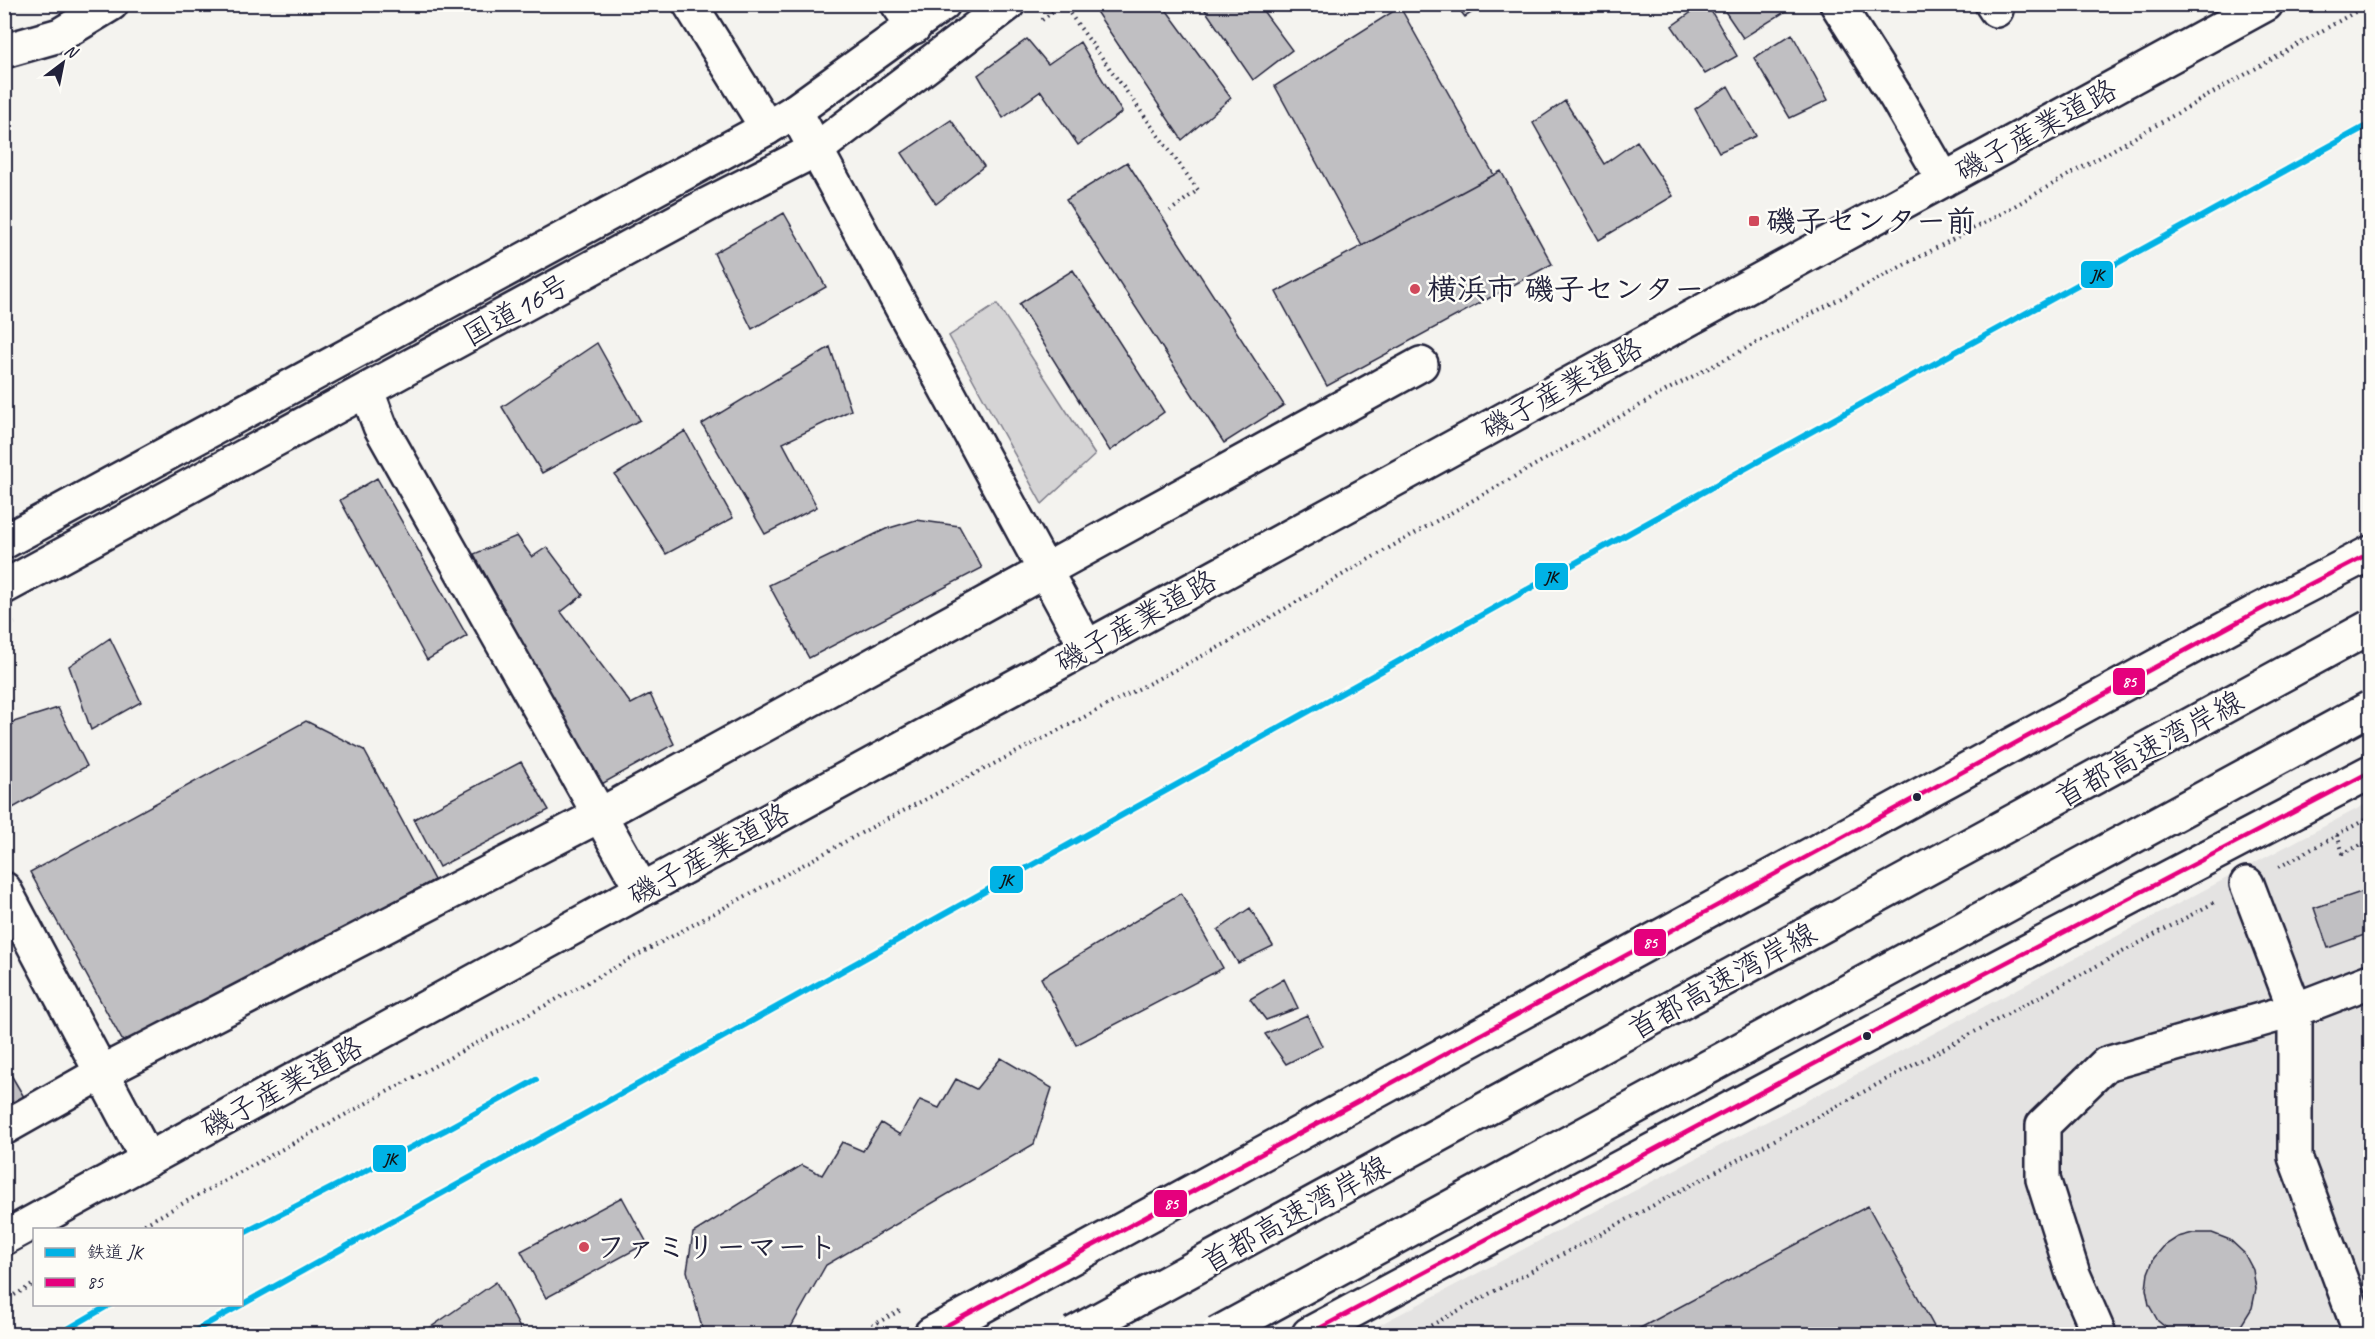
<svg xmlns="http://www.w3.org/2000/svg" width="2375" height="1339" viewBox="0 0 2375 1339" font-family="Caveat,'Klee One',sans-serif">
	<style>
		.built { fill: #e4e3e2 }
		.green { fill: #d5d4d5; stroke: #7c7b88; stroke-width: 1.5 }
		.building { fill: #c0bfc2; stroke: #22223b; stroke-width: 1.5 }
		.lines { fill: none; stroke-linecap: round; stroke-linejoin: round }
		.minor-casing { stroke: #22223b; stroke-width: 38 }
		.highway-casing { stroke: #22223b; stroke-width: 38 }
		.path { stroke: #22223b; stroke-width: 4; stroke-dasharray: 1.5 4.5; stroke-linecap: butt }
		.minor { stroke: #fdfcf7; stroke-width: 33 }
		.highway { stroke: #fdfcf7; stroke-width: 33 }
		.highway-bridge-casing { stroke: #22223b; stroke-width: 38; stroke-linecap: butt }
		.highway-bridge { stroke: #fdfcf7; stroke-width: 33 }
		.bus-1-casing { stroke: #fdfcf7; stroke-width: 9 }
		.bus-1 { stroke: #e5007d; stroke-width: 4.5 }
		.rail-1-casing { stroke: #fdfcf7; stroke-width: 10 }
		.rail-1 { stroke: #00b2e5; stroke-width: 6 }
		.poi-dot { fill: #d1495b; stroke: #fdfcf7; stroke-width: 2 }
		.bus-dot { fill: #22223b; stroke: #fdfcf7; stroke-width: 2 }
		.labels { text-anchor: middle; dominant-baseline: central; stroke-width: 5; stroke-linejoin: round; paint-order: stroke }
		.street-label { font-size: 30px; fill: #22223b; stroke: #fdfcf7 }
		.poi-label { font-size: 30px; font-weight: bold; fill: #22223b; stroke: #fdfcf7; text-anchor: start }
		.line-badge { stroke: #fdfcf7; stroke-width: 2 }
		.badge-label { font-size: 16px; text-anchor: middle; font-weight: bold; fill: #fff }
		.pale-badge-label { font-size: 16px; text-anchor: middle; font-weight: bold; fill: #111 }
	</style>
	<rect width="100%" height="100%" fill="#f4f3ef"/>
	<filter id="ink" filterUnits="userSpaceOnUse"><feTurbulence type="fractalNoise" baseFrequency=".0167" numOctaves="2"/><feDisplacementMap in="SourceGraphic" scale="12" xChannelSelector="R" yChannelSelector="G"/><feConvolveMatrix kernelMatrix="1 2 1 2 8 2 1 2 1" color-interpolation-filters="sRGB"/></filter>
	<g filter="url(#ink)">
		<path class="built" d="M2370,802V1334H1362L1857,1074Z"/>
		<path class="green" d="M997,304L1095,455L1042,504L949,336Z"/>
		<path class="building" d="M1091,4H1162L1231,98L1182,140Z
			M1201,4H1258L1292,50L1253,80Z
			M1455,4H1485L1465,17Z
			M1703,4H1707L1737,56L1705,74L1672,26Z
			M1720,4H1793L1794,6L1743,38Z
			M1400,7L1494,175L1362,246L1275,86Z
			M1792,34L1828,100L1790,118L1754,58Z
			M1027,39L1048,64L1080,42L1122,112L1078,145L1041,91L1003,118L978,75Z
			M1728,86L1756,136L1719,152L1695,109Z
			M1565,101L1604,164L1637,141L1673,196L1599,240L1533,123Z
			M951,120L984,166L936,204L902,153Z
			M1127,162L1284,405L1224,443L1066,200Z
			M1501,171L1552,264L1327,386L1276,292Z
			M784,213L826,287L752,329L714,253Z
			M1073,270L1164,412L1110,451L1019,304Z
			M597,343L640,420L542,473L502,407Z
			M830,347L851,410L783,443L817,507L765,534L702,424Z
			M685,431L733,518L666,554L615,475Z
			M377,478L467,636L427,660L340,500Z
			M916,520L959,526L982,568L809,658L769,585L886,529Z
			M517,536L532,557L547,547L583,595L561,612L631,704L650,694L674,744L600,785L474,554Z
			M110,638L141,702L91,730L69,666Z
			M58,708L87,766L4,813V725Z
			M306,721L364,750L434,880L127,1049L30,872Z
			M521,762L549,810L439,867L414,819Z
			M2370,889V933L2328,948L2314,908Z
			M1181,893L1223,968L1076,1045L1041,978Z
			M1250,908L1273,946L1238,963L1218,930Z
			M1284,979L1298,1008L1266,1020L1250,999Z
			M1307,1015L1322,1046L1286,1064L1265,1034Z
			M1001,1058L1052,1088L1034,1144L826,1265L787,1334H712L702,1328L687,1271L693,1233L802,1165L822,1175L842,1142L863,1151L881,1123L900,1135L920,1100L939,1108L956,1079L976,1089Z
			M4,1063L24,1097L4,1108Z
			M622,1197L647,1243L546,1298L521,1251Z
			M1868,1206L1938,1334H1629Z
			M2193,1233H2212L2230,1240L2244,1253L2253,1270L2256,1289L2252,1308L2242,1324L2229,1334H2174L2158,1321L2149,1305L2146,1289L2148,1273L2154,1258L2164,1246L2178,1237Z
			M496,1282L523,1334H421Z"/>
		<g class="lines">
			<g class="minor-casing">
				<path id="minor" d="M690,4L767,128
					M898,4L914,27
					M1837,4L1896,97L1944,180
					M1992,4L1996,10
					M4,51L60,35L111,4
					M795,111L1087,648
					M367,391L380,426L642,890
					M2247,884L2295,1010L2370,981
					M4,889L148,1160
					M4,1128L103,1072L600,815L1421,364
					M4,1238L2266,4
					M2099,1334L2073,1274L2043,1179V1125L2106,1064L2295,1010V1157L2361,1334"/>
			</g>
			<g class="highway-casing">
				<path id="highway" d="M4,542L767,128L795,111L943,4
					M4,587L707,205L817,149L1008,4
					M931,1334L2256,612L2370,553
					M1309,1334L1885,1026L2370,772"/>
			</g>
			<path class="path" d="M1063,4L1198,190L1170,211
				M1042,20L1063,4
				M4,628L15,623
				M2337,835L2343,853L2370,841
				M2279,867L2370,817
				M134,1230L874,826L1225,644L1359,565L1667,390L1995,217L2369,4
				M4,1301L34,1284
				M856,1334L903,1309
				M1415,1334L2217,901"/>
			<use href="#minor" class="minor"/>
			<use href="#highway" class="highway"/>
			<g class="highway-bridge-casing">
				<path id="highway-bridge" d="M1073,1334L2370,627
					M1217,1334L2370,708"/>
			</g>
			<use href="#highway-bridge" class="highway-bridge"/>
			<g class="bus-1-casing">
				<path id="bus-1" d="M931,1334L2256,612L2370,553
					M1309,1334L1885,1026L2370,772"/>
			</g>
			<use href="#bus-1" class="bus-1"/>
			<g class="rail-1-casing">
				<path id="rail-1" d="M242,1234L445,1130L536,1080
					M59,1334L111,1304
					M189,1334L1899,383L2370,124"/>
			</g>
			<use href="#rail-1" class="rail-1"/>
		</g>
	</g>
	<g class="poi-dot">
		<rect x="1748" y="215" width="12" height="12" rx="3"/>
		<circle cx="1415" cy="289" r="6"/>
		<circle cx="584" cy="1247" r="6"/>
	</g>
	<g class="bus-dot">
		<circle cx="1917" cy="797" r="5"/>
		<circle cx="1867" cy="1036" r="5"/>
	</g>
	<g class="labels">
		<g class="street-label">
			<text transform="translate(2036 130) rotate(-29)">磯子産業道路</text>
			<text transform="translate(516 310) rotate(-29)">国道16号</text>
			<text transform="translate(1562 388) rotate(-29)">磯子産業道路</text>
			<text transform="translate(1136 621) rotate(-29)">磯子産業道路</text>
			<text transform="translate(2149 749) rotate(-29)">首都高速湾岸線</text>
			<text transform="translate(709 854) rotate(-29)">磯子産業道路</text>
			<text transform="translate(1722 981) rotate(-29)">首都高速湾岸線</text>
			<text transform="translate(282 1087) rotate(-29)">磯子産業道路</text>
			<text transform="translate(1295 1214) rotate(-29)">首都高速湾岸線</text>
		</g>
		<g class="poi-label">
			<text x="1766" y="221">磯子センター前</text>
			<text x="1427" y="289">横浜市 磯子センター</text>
			<text x="596" y="1247">ファミリーマート</text>
		</g>
	</g>
	<g class="line-badge">
		<rect x="2080" y="260" width="34" height="29" rx="6" fill="#00b2e5"/>
		<rect x="1534" y="562" width="35" height="29" rx="6" fill="#00b2e5"/>
		<rect x="2112" y="667" width="34" height="29" rx="6" fill="#e5007d"/>
		<rect x="989" y="865" width="35" height="29" rx="6" fill="#00b2e5"/>
		<rect x="1633" y="928" width="34" height="29" rx="6" fill="#e5007d"/>
		<rect x="372" y="1144" width="35" height="29" rx="6" fill="#00b2e5"/>
		<rect x="1153" y="1189" width="35" height="29" rx="6" fill="#e5007d"/>
	</g>
	<g class="badge-label">
		<text x="2129" y="687">85</text>
		<text x="1650" y="948">85</text>
		<text x="1171" y="1209">85</text>
	</g>
	<g class="pale-badge-label">
		<text x="2097" y="280">JK</text>
		<text x="1551" y="582">JK</text>
		<text x="1006" y="885">JK</text>
		<text x="390" y="1164">JK</text>
	</g>
	<rect width="2375" height="1339" fill="none" stroke="#fdfcf7" stroke-width="24"/>
	<rect x="12" y="12" width="2351" height="1315" fill="none" stroke="#22223b" stroke-width="2" filter="url(#ink)"/>
	<rect x="33" y="1228" width="210" height="78" fill="#fdfcf7" stroke="#a5a5ac" stroke-width="1.5"/>
	<rect x="45" y="1248" width="30" height="9" fill="#00b2e5" stroke="#a5a5ac" stroke-width="1.5"/>
	<text x="87" y="1258" font-size="18" fill="#22223b">鉄道 JK</text>
	<rect x="45" y="1278" width="30" height="9" fill="#e5007d" stroke="#a5a5ac" stroke-width="1.5"/>
	<text x="87" y="1288" font-size="18" fill="#22223b">85</text>
	<g transform="translate(63 63) rotate(32)" stroke="#fdfcf7" stroke-width="4.5" paint-order="stroke">
	<path d="M0-4.5L10 22L0 15L-10 22Z" fill="#22223b"/>
	<text y="-9" font-size="16" font-weight="bold" text-anchor="middle" fill="#22223b">N</text>
	</g>
</svg>
